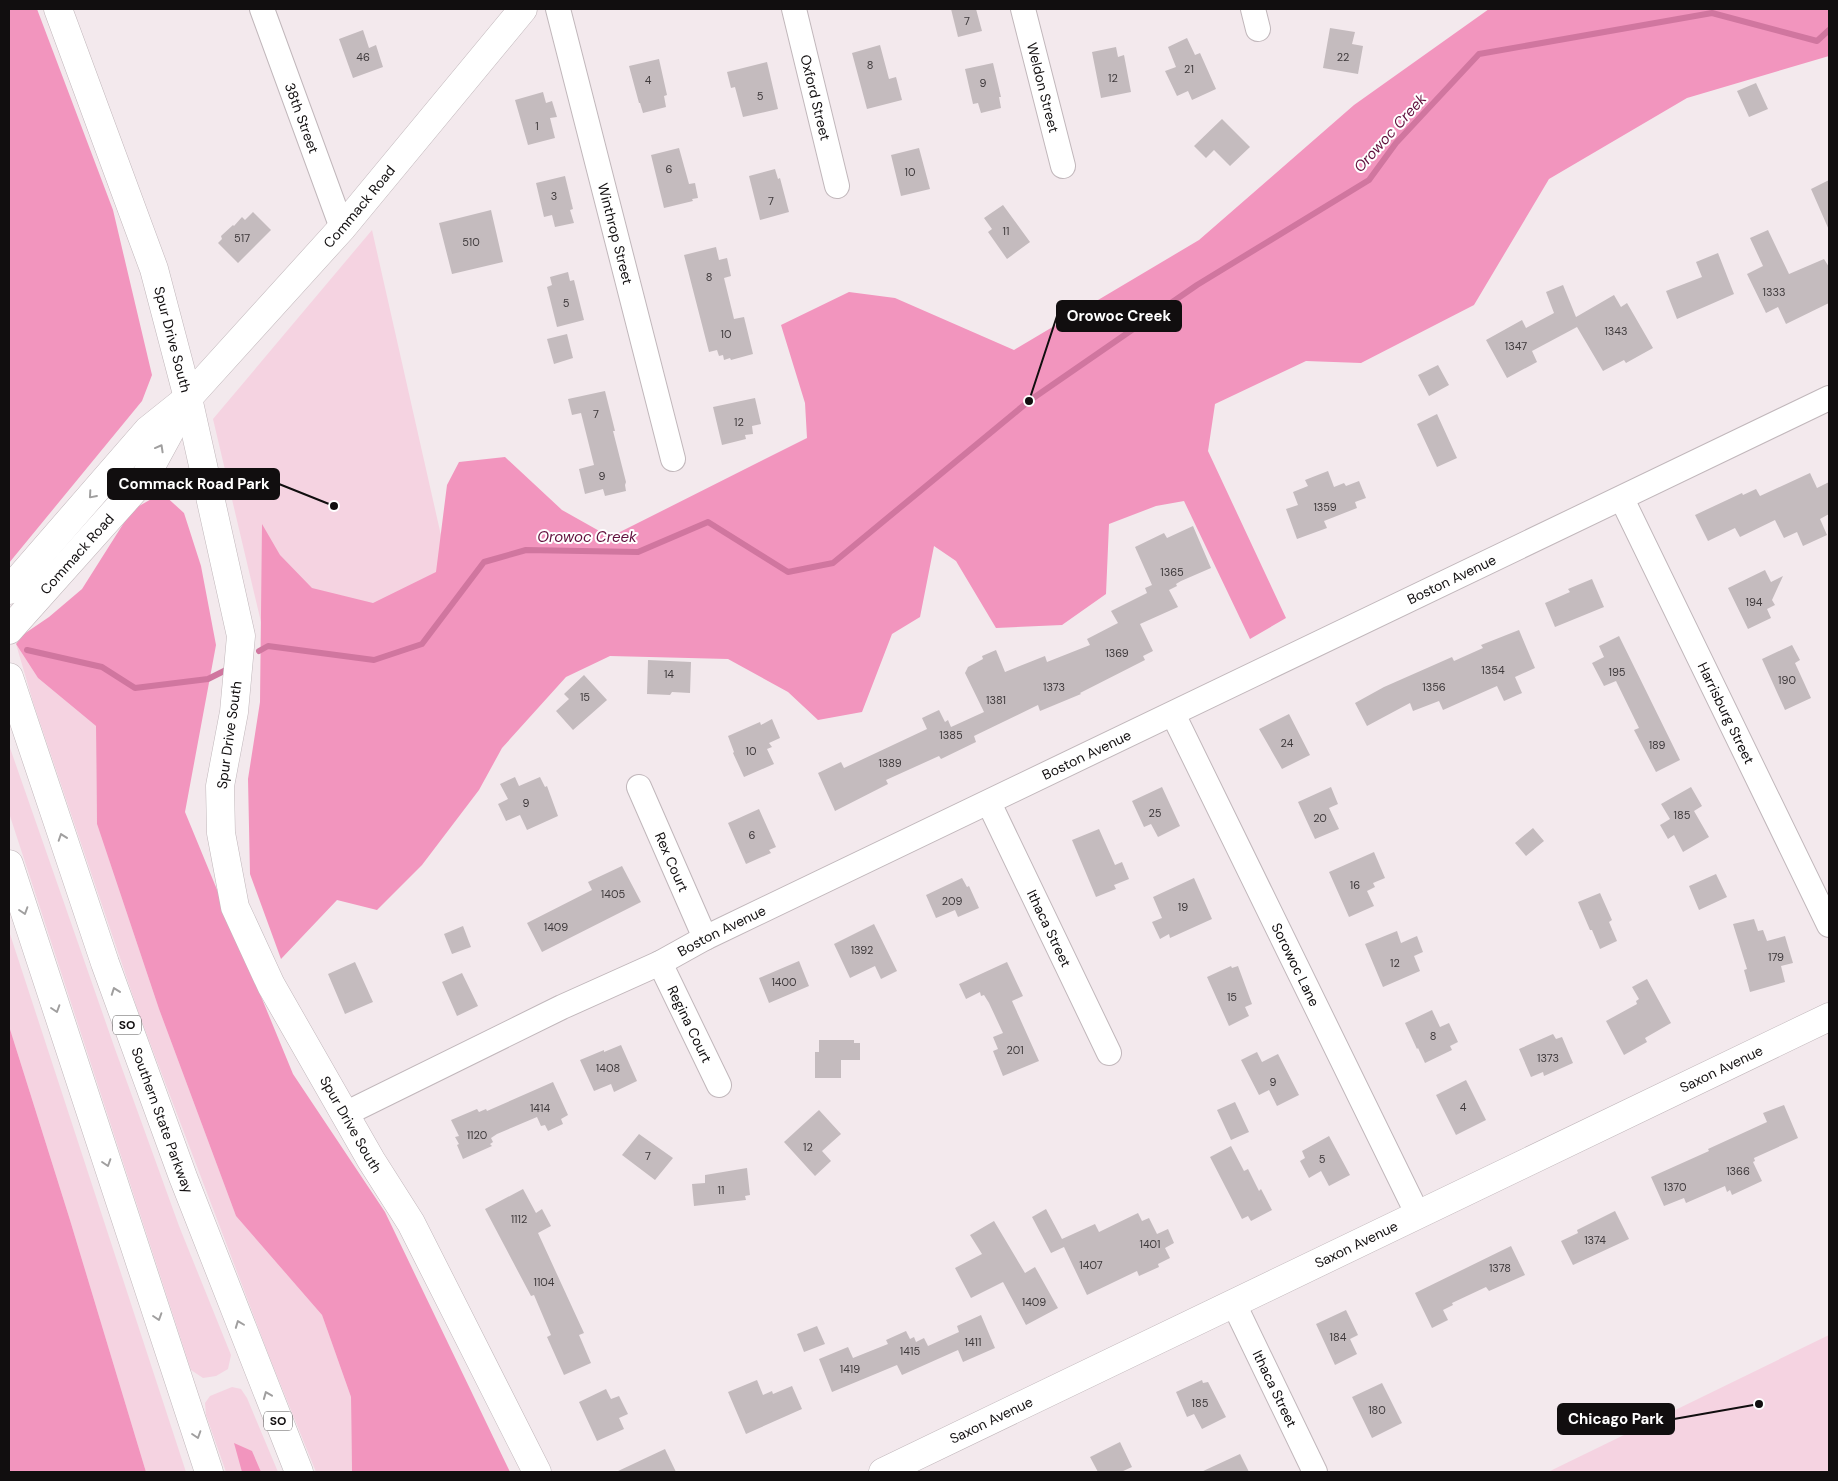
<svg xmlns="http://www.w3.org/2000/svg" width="1838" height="1481" viewBox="0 0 1838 1481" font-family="'DM Sans',sans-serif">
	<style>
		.green { fill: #f5d3e1 }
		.forest { fill: #f295be }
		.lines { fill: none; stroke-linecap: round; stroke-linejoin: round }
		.stream { stroke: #d0769f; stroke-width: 6 }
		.building { fill: #c4bbbe }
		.street-casing { stroke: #c1b7bb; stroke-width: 26 }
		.secondary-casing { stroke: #c1b7bb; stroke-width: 29 }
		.highway-casing { stroke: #c1b7bb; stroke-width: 29 }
		.street { stroke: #fff; stroke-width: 24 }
		.secondary { stroke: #fff; stroke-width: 28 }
		.highway { stroke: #fff; stroke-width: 28 }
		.oneway { stroke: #a09f9f }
		.labels { text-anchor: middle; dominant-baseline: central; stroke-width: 4; stroke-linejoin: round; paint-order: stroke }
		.number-label { font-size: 11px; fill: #3e393b }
		.shield { fill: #fff; stroke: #585657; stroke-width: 1 }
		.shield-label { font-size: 12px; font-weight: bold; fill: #110e0f }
		.street-label { font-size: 14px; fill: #110e0f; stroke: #fff }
		.water-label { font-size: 15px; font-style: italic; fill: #62103d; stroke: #fff }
		.leader { fill: none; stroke: #110e0f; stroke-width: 2 }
		.callout-dot { fill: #110e0f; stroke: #fff; stroke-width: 2 }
		.callout { fill: #110e0f; stroke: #110e0f; stroke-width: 2 }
		.callout-label { font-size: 15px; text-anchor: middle; font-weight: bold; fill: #fff }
	</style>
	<rect width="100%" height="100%" fill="#f3e9ed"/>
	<path class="green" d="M372,230L454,593L265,639L213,419Z
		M16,644L38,678L96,726L97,824L159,1009L236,1216L322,1315L351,1397L352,1472H316L269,1356L139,1014L33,702Z
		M9,745L115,1049L179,1226L231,1355L228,1369L216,1376L203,1378L191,1370L9,813Z
		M9,931L186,1472H146L70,1220L9,1026Z
		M1829,1335V1472H1548Z
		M232,1387L241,1389L247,1398L278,1472H226L206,1415L205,1403L210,1396Z"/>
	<path class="forest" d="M9,9H37L113,210L152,375L142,401L9,563Z
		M1489,9H1829V56L1687,98L1549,179L1474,305L1361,363L1306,361L1215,404L1208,451L1286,618L1250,639L1184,501L1156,506L1109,524L1106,594L1062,625L996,628L956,561L934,546L920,617L892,634L862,712L818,720L788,692L728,659L610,656L566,677L502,748L479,790L422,865L377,910L337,900L281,959L250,874L248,779L260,702L262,524L280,555L312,588L373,603L436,572L447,485L459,462L505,457L562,510L610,537L807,438L805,403L781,325L849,292L895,298L1014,350L1199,240L1354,105Z
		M162,493L184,513L201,566L216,645L185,812L293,1074L385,1212L510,1472H352L351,1397L322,1315L236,1216L159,1009L97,824L96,726L38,678L16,644L24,634L49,617L82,589L132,510Z
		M9,1026L70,1220L146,1472H9Z
		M234,1443L252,1451L261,1472H242Z"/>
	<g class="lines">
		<path class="stream" d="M27,650L102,667L135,688L208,679L226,670
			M259,651L268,646L374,660L422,644L484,562L526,550L638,552L708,522L788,572L833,563L1029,401L1197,285L1369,180L1396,143L1479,54L1712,13L1817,41L1829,30"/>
	</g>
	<path class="building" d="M951,9H976L982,31L958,37Z
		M1330,28L1355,32L1352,44L1363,46L1358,74L1323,68Z
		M363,30L369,48L376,45L383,67L353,78L339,39Z
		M1187,38L1195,55L1200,53L1216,89L1192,100L1188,91L1177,96L1165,71L1176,67L1168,47Z
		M880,45L889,79L896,77L902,100L867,109L852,53Z
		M1116,47L1118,57L1124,55L1131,92L1101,98L1092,52Z
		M659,59L667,95L664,96L666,107L643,113L640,103H639L629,66Z
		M767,62L778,109L743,117L735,87L731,88L727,72Z
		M993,63L1001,97H999L1001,108L981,113L978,103L973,104L965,69Z
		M1756,83L1768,109L1749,117L1737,91Z
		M543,92L546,103L552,101L557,117L550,118L555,138L528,145L515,100Z
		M1222,119L1250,147L1230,166L1214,150L1206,158L1194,146Z
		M679,148L689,184L695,183L698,198L692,199L693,201L664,208L651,155Z
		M919,148L930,189L901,196L891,155Z
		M775,169L778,179L780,178L789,212L760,220L749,176Z
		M565,176L573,209L570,210L574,223L555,227L552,215L544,217L536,183Z
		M1829,180V230L1811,189Z
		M1003,205L1030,242L1007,259L988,232L992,229L984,218Z
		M491,210L503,262L452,274L439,223Z
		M253,212L271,230L238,263L218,243L222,239L221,236L233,225L234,226L242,217L245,220Z
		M1768,230L1789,274L1824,259L1829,267V303L1786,324L1778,307L1766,313L1747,274L1763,266L1750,238Z
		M716,247L719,260L727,258L731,276L724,278L734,319L744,317L753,354L731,360L730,358L724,360L723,355L719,356L717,350L709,352L684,255Z
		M1718,253L1734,294L1677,319L1666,291L1702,277L1696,262Z
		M568,272L570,281L574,280L584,320L557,327L547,287L552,285L550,277Z
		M1563,285L1576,317L1614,295L1621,307L1627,303L1653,348L1626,363L1624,360L1603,371L1577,327L1532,351L1537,362L1507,378L1486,340L1522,320L1526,328L1554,313L1546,292Z
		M567,334L573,358L554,364L547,339Z
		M1438,365L1449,385L1429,396L1418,375Z
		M605,391L615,431H613L626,482L625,485L626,491L605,496L603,489L585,494L579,469L594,465L581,413L572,415L568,399Z
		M755,398L761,424L752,426L753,434L745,435L746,439L722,445L713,407Z
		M1437,414L1457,458L1437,467L1417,424Z
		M1328,471L1334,487L1344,483L1346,486L1359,481L1366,498L1355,502L1357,508L1324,521L1327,528L1297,539L1286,509L1298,505L1293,492L1308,486L1305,480Z
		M1810,473L1817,488L1829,482V514L1820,519L1827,535L1803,546L1797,532L1784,538L1775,520L1740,537L1735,528L1708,541L1695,515L1742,493L1743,495L1756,489L1760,496Z
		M1193,526L1211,568L1181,581L1176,584L1177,586L1169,590L1178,607L1140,624L1153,651L1143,656L1145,660L1080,693L1081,694L1040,711L1038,705L974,736L976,742L941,759L939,756L886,780L888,784L835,811L818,773L841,762L844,768L927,729L922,718L939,710L945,722L948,720L951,727L984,712L965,673L968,667L983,659L982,656L996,650L1005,672L1045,656L1047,662L1090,645L1087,639L1118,623L1111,611L1147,593L1145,588L1152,585L1135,547L1164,533L1167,538Z
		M1765,570L1771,582L1783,576L1772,600L1775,605L1767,609L1771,618L1748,629L1728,588Z
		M1592,579L1604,607L1555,627L1545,603L1570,592L1568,589Z
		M1519,630L1535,668L1515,677L1522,693L1504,701L1497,686L1443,710L1439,701L1413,711L1410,703L1367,726L1355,703L1384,687L1452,657L1454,661L1483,648L1481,645Z
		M1619,636L1680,760L1656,772L1634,730L1639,728L1616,681L1604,686L1592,663L1604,657L1599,646Z
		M1792,645L1800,660L1795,663L1811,698L1785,710L1762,659Z
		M648,660L691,662L690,693L672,692L670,695L647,694Z
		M584,675L607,700L573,730L556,711L569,699L564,694Z
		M1289,714L1310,755L1282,769L1259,729Z
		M772,719L780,738L769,743L772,747L767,749L774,764L744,777L733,753L734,752L728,736L760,722L761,725Z
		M515,777L519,786L540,777L545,787L547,786L558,816L527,830L520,815L506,821L498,804L508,799L500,784Z
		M1162,787L1180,826L1158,837L1151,824L1144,827L1132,801Z
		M1331,787L1338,804L1329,808L1339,829L1315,839L1298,802Z
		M1691,787L1702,806L1694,811L1709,837L1683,852L1674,835L1668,839L1660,825L1670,819L1661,804Z
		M759,809L776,847L769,850L771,853L746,864L728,823Z
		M1533,828L1544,841L1526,856L1515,843Z
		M1099,829L1115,865L1122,862L1129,879L1114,885L1116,889L1096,897L1072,840Z
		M1374,852L1385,878L1373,883L1375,887L1367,891L1374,906L1349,917L1329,872Z
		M622,866L641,902L542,952L527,923L592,890L588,882Z
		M1716,874L1727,897L1699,910L1689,886Z
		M962,878L967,887L969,886L979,908L958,917L955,910L936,918L926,895Z
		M1194,878L1212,919L1170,938L1169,934L1160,939L1152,922L1162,918L1153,897Z
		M1600,893L1612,920L1609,922L1617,941L1600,949L1592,930H1590L1578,902Z
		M1754,919L1758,931L1763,930L1767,941L1785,936L1793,963L1781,966L1785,982L1750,992L1744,970L1747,969L1733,924Z
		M874,924L897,971L881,979L875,966L850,978L834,944Z
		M463,926L471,947L452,954L444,934Z
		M1397,931L1401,943L1417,936L1423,952L1414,956L1420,971L1383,987L1365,944Z
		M799,961L809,986L769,1003L759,978Z
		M355,962L373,1002L345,1014L328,974Z
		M1007,962L1023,996L1012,1001L1039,1061L1003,1076L993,1051L998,1049L993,1037L1003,1033L989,1003L984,995L981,996L980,992L966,999L959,984Z
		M1231,966L1232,968L1238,966L1252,1004L1245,1007L1249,1016L1229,1026L1207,977Z
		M462,973L478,1006L457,1016L442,982Z
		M1647,979L1671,1023L1645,1038L1647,1042L1624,1055L1606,1021L1637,1004L1636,1001L1639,999L1632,987Z
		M1432,1010L1440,1027L1449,1023L1458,1042L1450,1046L1452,1050L1425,1063L1418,1048L1417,1049L1405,1023Z
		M1553,1034L1556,1039L1562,1037L1573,1063L1544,1076L1543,1072L1531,1077L1519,1049Z
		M819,1040H854V1043H860V1060H841V1078H815V1052H819Z
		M621,1045L637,1081L614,1092L611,1084L594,1091L580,1060L604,1050V1052Z
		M1257,1052L1262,1062L1278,1054L1299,1095L1277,1106L1269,1090L1259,1095L1241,1060Z
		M1466,1080L1486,1120L1456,1135L1436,1095Z
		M553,1082L568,1115L561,1119L563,1124L548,1131L545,1125L541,1126L537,1117L497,1134L491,1138L493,1142L490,1144L492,1146L463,1159L457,1145L459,1144L455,1137L459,1136L451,1120L477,1109L479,1112L486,1109L487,1111Z
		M1235,1102L1249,1132L1231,1140L1217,1110Z
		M1784,1105L1798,1138L1754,1158L1755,1161L1753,1162L1762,1181L1732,1195L1730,1190L1727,1192L1725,1186L1686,1203L1684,1198L1664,1206L1651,1177L1709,1151L1708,1149L1767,1122L1763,1113Z
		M819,1110L841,1134L822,1151L831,1161L815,1176L784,1142Z
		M639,1134L673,1158L655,1180L622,1155Z
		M1329,1136L1350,1175L1329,1186L1321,1171L1309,1178L1300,1161L1305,1158L1302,1151Z
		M1231,1146L1244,1171L1248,1169L1259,1191L1261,1189L1272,1210L1251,1221L1248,1216L1242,1219L1210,1157Z
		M747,1168L750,1195L745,1196L746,1200L694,1206L692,1184L705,1183V1175Z
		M523,1189L536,1213L542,1209L551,1226L538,1233L584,1333L579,1335L591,1363L564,1375L547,1337L551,1335L534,1295L531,1296L485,1209Z
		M1046,1209L1062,1239L1095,1224L1099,1232L1138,1213L1142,1221L1149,1218L1157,1234L1168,1229L1174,1243L1165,1248L1170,1258L1158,1264L1159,1267L1139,1276L1137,1271L1087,1295L1064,1247L1051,1253L1032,1217Z
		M1615,1211L1629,1239L1573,1265L1561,1241L1578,1233L1577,1230Z
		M994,1221L1025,1273L1035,1267L1058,1308L1026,1325L1003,1282L971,1298L955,1268L982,1254L970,1235Z
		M1511,1246L1525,1275L1489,1291L1486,1287L1452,1303L1453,1305L1443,1310L1448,1320L1432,1328L1415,1293Z
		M1346,1310L1358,1335L1350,1339L1357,1354L1335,1365L1316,1324Z
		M981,1315L995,1348L963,1362L958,1350L902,1375L897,1365L832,1392L819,1359L848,1347L853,1358L888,1344L886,1340L906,1331L910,1339L914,1337L916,1342L924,1338L928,1346L959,1332L957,1326Z
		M817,1326L825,1344L804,1352L797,1334Z
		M757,1380L763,1395L772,1391L773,1394L792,1386L802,1409L746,1434L728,1392Z
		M1202,1380L1203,1383L1208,1382L1226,1417L1202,1429L1194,1414L1187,1417L1176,1392Z
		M1382,1383L1402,1423L1372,1438L1352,1397Z
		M606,1389L611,1399L619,1396L628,1414L619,1418L624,1429L597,1441L579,1402Z
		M1120,1442L1132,1467L1121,1472H1098L1090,1457Z
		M665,1449L676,1472H616Z
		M1240,1454L1249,1472H1201Z"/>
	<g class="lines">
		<g class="street-casing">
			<g id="street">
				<path id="s1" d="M262,9L342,228"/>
				<path id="s2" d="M558,9L673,459"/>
				<path id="s3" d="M794,9L837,186"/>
				<path id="s4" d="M1023,9L1063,166"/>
				<path d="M1253,9L1258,29"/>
				<path id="s5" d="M1622,499L1829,925"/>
				<path id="s6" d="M1173,714L1418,1215"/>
				<path id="s7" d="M639,787L705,938"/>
				<path id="s8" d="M989,803L1109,1053"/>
				<path id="s9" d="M660,963L719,1085"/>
				<path id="s10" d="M345,1114L562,1007L660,963L705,938L1829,398"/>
				<path id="s11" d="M1234,1304L1315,1472"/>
			</g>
		</g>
		<g class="secondary-casing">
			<g id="secondary">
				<path id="s12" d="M58,9L154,269L188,398L241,636L234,712L220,786L221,833L235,907L271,985L371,1160L411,1223L537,1472"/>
				<path id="s13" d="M9,590L148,430L188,398L342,228L523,9"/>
				<path id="s14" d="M9,630L144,479L181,411"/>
				<path id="s15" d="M883,1472L1829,1017"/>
			</g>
		</g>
		<g class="highway-casing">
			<g id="highway">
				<path id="s16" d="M9,677L105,963L183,1177L299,1472"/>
				<path d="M9,864L209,1472"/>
			</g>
		</g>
		<use href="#street" class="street"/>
		<use href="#secondary" class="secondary"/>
		<use href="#highway" class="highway"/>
	</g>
	<defs><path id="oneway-chevron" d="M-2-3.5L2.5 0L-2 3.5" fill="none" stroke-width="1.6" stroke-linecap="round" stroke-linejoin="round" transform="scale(1.25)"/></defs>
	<g class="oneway">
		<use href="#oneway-chevron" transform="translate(160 448) rotate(-61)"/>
		<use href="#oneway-chevron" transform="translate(92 495) rotate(131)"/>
		<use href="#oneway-chevron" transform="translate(62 837) rotate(-109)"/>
		<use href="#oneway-chevron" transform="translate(24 911) rotate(72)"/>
		<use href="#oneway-chevron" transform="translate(115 991) rotate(-110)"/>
		<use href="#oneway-chevron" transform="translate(56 1009) rotate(72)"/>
		<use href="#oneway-chevron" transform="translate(107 1163) rotate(72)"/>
		<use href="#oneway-chevron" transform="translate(158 1317) rotate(72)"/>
		<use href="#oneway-chevron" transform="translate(239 1324) rotate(-111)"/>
		<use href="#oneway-chevron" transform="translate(267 1395) rotate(-112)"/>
		<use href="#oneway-chevron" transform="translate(197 1435) rotate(72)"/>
	</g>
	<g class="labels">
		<g class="number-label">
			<text x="967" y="21">7</text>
			<text x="363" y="57">46</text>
			<text x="1343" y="57">22</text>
			<text x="870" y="65">8</text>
			<text x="1189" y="69">21</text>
			<text x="1113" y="78">12</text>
			<text x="648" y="80">4</text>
			<text x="983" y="83">9</text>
			<text x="760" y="96">5</text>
			<text x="537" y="126">1</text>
			<text x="669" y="169">6</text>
			<text x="910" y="172">10</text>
			<text x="554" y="196">3</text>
			<text x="771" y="201">7</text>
			<text x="1006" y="231">11</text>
			<text x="242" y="238">517</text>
			<text x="471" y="242">510</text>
			<text x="709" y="277">8</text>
			<text x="1774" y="292">1333</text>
			<text x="566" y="303">5</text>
			<text x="1616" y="331">1343</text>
			<text x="726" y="334">10</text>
			<text x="1516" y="346">1347</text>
			<text x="596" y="414">7</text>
			<text x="739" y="422">12</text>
			<text x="602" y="476">9</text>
			<text x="1325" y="507">1359</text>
			<text x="1172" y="572">1365</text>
			<text x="1754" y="602">194</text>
			<text x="1117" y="653">1369</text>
			<text x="1493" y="670">1354</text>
			<text x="1617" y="672">195</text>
			<text x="669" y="674">14</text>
			<text x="1787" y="680">190</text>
			<text x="1054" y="687">1373</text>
			<text x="1434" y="687">1356</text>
			<text x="585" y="697">15</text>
			<text x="996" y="700">1381</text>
			<text x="951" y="735">1385</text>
			<text x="1287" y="743">24</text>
			<text x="1657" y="745">189</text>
			<text x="751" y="751">10</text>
			<text x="890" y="763">1389</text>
			<text x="526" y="803">9</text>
			<text x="1155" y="813">25</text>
			<text x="1682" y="815">185</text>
			<text x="1320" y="818">20</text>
			<text x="752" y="835">6</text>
			<text x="1355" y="885">16</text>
			<text x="613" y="894">1405</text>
			<text x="952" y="901">209</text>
			<text x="1183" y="907">19</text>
			<text x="556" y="927">1409</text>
			<text x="862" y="950">1392</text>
			<text x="1776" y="957">179</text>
			<text x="1395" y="963">12</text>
			<text x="784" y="982">1400</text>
			<text x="1232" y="997">15</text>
			<text x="1433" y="1036">8</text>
			<text x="1015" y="1050">201</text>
			<text x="1548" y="1058">1373</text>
			<text x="608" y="1068">1408</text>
			<text x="1273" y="1082">9</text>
			<text x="1463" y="1107">4</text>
			<text x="540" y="1108">1414</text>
			<text x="477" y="1135">1120</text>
			<text x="808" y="1147">12</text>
			<text x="648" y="1156">7</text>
			<text x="1322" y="1159">5</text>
			<text x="1738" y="1171">1366</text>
			<text x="1675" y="1187">1370</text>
			<text x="721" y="1190">11</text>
			<text x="519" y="1219">1112</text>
			<text x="1595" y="1240">1374</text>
			<text x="1150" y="1244">1401</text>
			<text x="1091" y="1265">1407</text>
			<text x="1500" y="1268">1378</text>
			<text x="544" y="1282">1104</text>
			<text x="1034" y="1302">1409</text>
			<text x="1338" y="1337">184</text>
			<text x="973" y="1342">1411</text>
			<text x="910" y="1351">1415</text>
			<text x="850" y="1369">1419</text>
			<text x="1200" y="1403">185</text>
			<text x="1377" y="1410">180</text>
		</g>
		<g class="shield">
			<rect x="113" y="1015.5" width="28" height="19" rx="4"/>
			<rect x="264" y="1411.5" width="28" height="19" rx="4"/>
		</g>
		<g class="shield-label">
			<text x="127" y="1025">SO</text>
			<text x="278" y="1421">SO</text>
		</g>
		<g class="street-label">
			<text stroke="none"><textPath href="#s4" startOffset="81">Weldon Street</textPath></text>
			<text stroke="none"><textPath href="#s3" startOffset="91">Oxford Street</textPath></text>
			<text stroke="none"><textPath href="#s1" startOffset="116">38th Street</textPath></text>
			<text stroke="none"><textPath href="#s13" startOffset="520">Commack Road</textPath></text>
			<text stroke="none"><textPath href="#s2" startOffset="232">Winthrop Street</textPath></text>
			<text stroke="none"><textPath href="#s12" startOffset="350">Spur Drive South</textPath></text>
			<text stroke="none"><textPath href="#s14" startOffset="102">Commack Road</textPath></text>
			<text stroke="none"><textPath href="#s10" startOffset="1229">Boston Avenue</textPath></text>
			<text stroke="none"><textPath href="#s5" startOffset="238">Harrisburg Street</textPath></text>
			<text transform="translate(229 735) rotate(-82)">Spur Drive South</text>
			<text stroke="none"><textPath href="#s10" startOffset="824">Boston Avenue</textPath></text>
			<text stroke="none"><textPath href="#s7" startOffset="82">Rex Court</textPath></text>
			<text stroke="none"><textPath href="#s8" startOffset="139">Ithaca Street</textPath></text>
			<text stroke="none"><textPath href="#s10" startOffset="419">Boston Avenue</textPath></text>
			<text stroke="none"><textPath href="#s6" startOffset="279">Sorowoc Lane</textPath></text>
			<text stroke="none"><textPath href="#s9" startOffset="68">Regina Court</textPath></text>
			<text stroke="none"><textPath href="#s15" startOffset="930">Saxon Avenue</textPath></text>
			<text stroke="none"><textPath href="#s16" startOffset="469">Southern State Parkway</textPath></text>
			<text stroke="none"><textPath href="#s12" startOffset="1175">Spur Drive South</textPath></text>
			<text stroke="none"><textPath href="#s15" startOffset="525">Saxon Avenue</textPath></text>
			<text stroke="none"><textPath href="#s11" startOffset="94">Ithaca Street</textPath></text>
			<text stroke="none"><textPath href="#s15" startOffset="120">Saxon Avenue</textPath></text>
		</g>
		<g class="water-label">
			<text transform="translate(1390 133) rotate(-48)">Orowoc Creek</text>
			<text x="587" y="537">Orowoc Creek</text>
		</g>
	</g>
	<path class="leader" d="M1029 401L1057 316M334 506L279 484M1759 1404L1674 1419"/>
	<g class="callout-dot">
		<circle cx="1029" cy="401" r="5"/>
		<circle cx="334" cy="506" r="5"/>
		<circle cx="1759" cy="1404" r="5"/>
	</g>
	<g class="callout">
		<rect x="1057" y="301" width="124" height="30" rx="5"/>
		<rect x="108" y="469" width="171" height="30" rx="5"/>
		<rect x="1558" y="1404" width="116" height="30" rx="5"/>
	</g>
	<g class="callout-label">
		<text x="1119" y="321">Orowoc Creek</text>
		<text x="194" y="489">Commack Road Park</text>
		<text x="1616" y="1424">Chicago Park</text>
	</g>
	<rect width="1838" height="1481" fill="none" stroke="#110e0f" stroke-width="20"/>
</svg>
